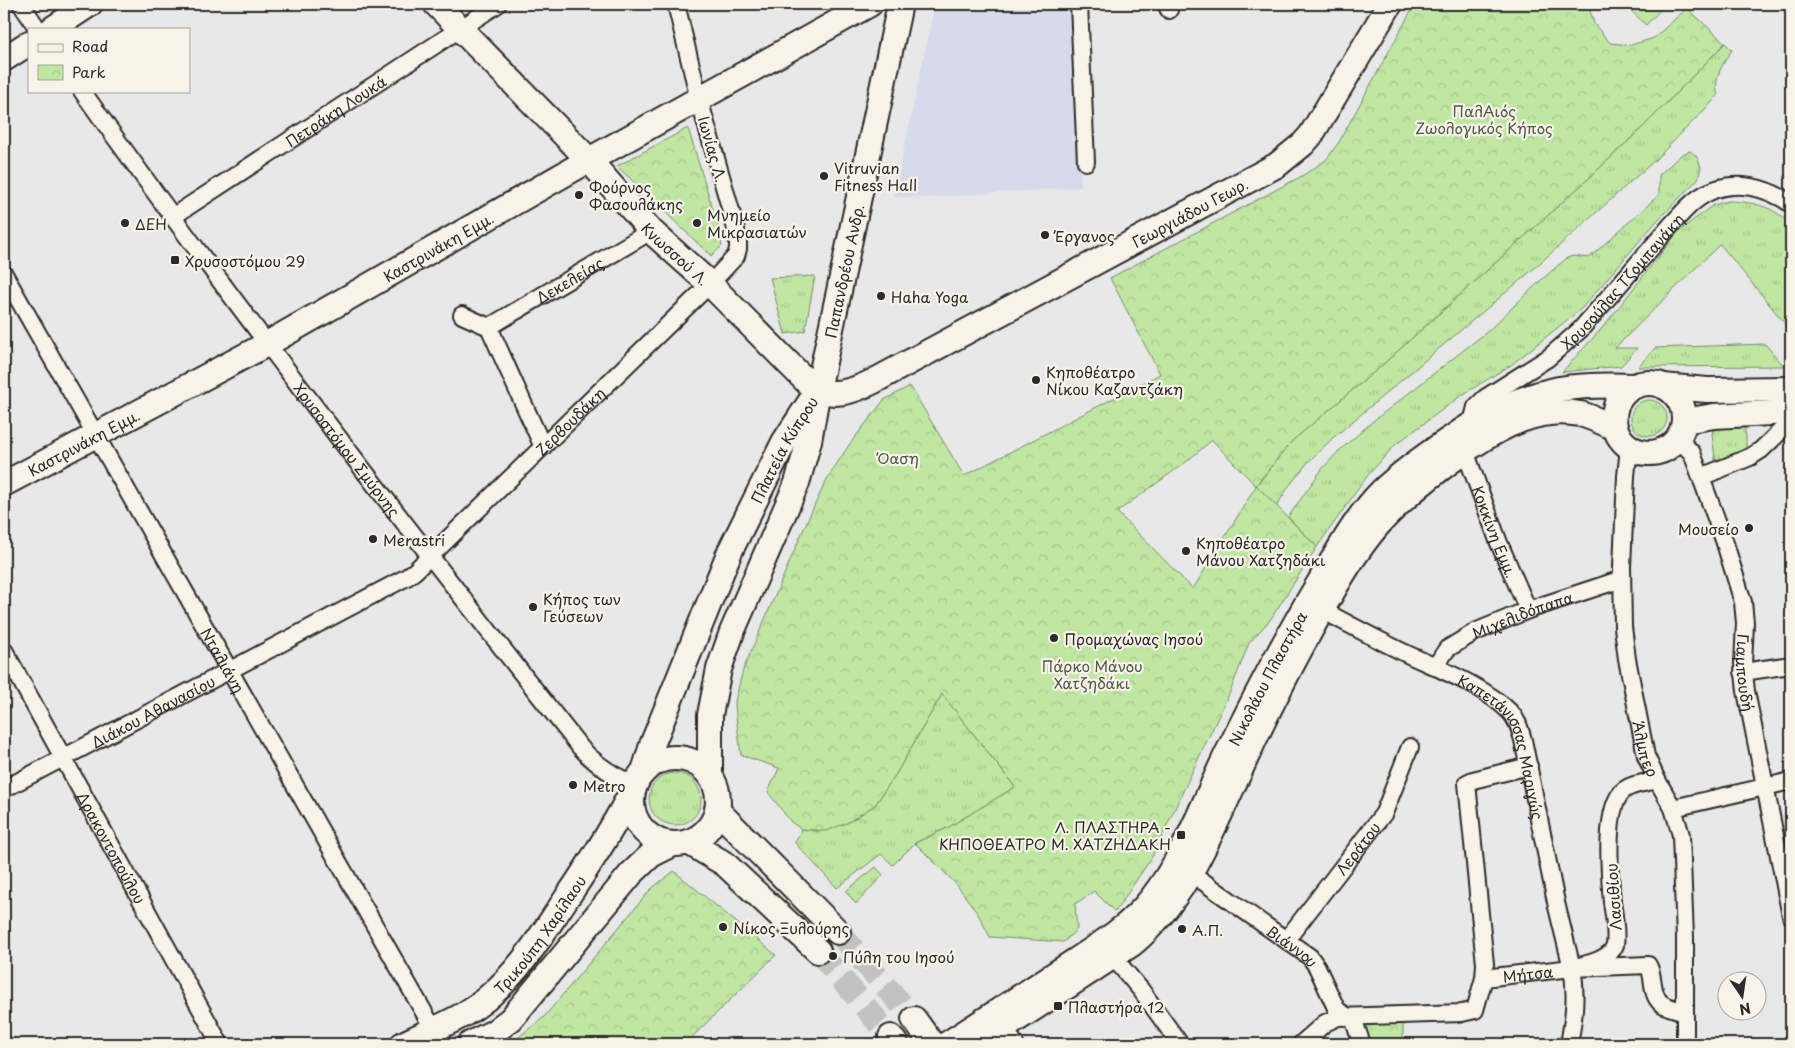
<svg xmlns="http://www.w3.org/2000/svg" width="1795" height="1048" viewBox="0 0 1795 1048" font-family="'Playpen Sans',sans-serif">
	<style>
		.built { fill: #d7daea }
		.grass { fill: url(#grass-tufts); stroke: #758966 }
		.park { fill: url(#park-crowns); stroke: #758966; fill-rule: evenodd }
		.pitch { fill: #bfe7a2; stroke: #758966 }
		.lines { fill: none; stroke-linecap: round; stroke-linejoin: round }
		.secondary-tunnel { stroke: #c2c2c3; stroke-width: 24; stroke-dasharray: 24 12; stroke-linecap: butt }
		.street-casing { stroke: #2b2b2b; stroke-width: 20 }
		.secondary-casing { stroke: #2b2b2b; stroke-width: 28 }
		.street { stroke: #f7f3e8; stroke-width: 16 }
		.secondary { stroke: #f7f3e8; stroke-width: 24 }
		.poi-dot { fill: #2b2b2b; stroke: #f7f3e8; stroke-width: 2 }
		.labels { text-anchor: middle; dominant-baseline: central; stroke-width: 4.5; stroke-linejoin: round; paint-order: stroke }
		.street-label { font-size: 15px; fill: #2b2b2b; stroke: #f7f3e8 }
		.park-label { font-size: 15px; fill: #505a49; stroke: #f7f3e8 }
		.poi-label { font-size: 15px; fill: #2b2b2b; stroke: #f7f3e8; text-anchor: start }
	</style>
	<defs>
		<pattern id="grass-tufts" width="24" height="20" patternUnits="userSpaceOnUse" patternTransform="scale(1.25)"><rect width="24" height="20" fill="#bfe7a2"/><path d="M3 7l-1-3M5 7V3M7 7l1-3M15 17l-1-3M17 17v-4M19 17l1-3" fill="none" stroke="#a4c68c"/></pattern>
		<pattern id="park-crowns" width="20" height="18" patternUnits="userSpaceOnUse" patternTransform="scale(1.25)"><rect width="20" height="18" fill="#bfe7a2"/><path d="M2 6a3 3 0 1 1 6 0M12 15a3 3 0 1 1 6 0" fill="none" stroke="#a4c68c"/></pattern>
	</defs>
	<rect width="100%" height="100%" fill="#e8e8e9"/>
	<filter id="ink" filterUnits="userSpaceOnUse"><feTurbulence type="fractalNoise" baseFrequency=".02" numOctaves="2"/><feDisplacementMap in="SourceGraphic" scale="10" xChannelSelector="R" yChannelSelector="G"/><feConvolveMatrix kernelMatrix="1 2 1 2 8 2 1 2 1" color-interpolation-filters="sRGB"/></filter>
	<g filter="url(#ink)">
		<path class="built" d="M935,4H1069L1081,187L924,198L894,196Z"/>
		<path class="grass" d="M1725,43L1732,50C1722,65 1713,78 1718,96L1656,159L1530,272L1334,437L1308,462L1289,486L1268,520L1256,486L1292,441L1380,367L1587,180L1645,125Z
			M1690,151L1697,157L1701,167L1698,179L1656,222L1581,309L1511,365L1462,395L1395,445L1368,475L1317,547L1288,517L1322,469L1339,451L1372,422L1488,331L1540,281L1567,258L1573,256L1589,258L1659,195V175L1682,154Z
			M1729,201C1752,202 1777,206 1791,227V331L1720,244L1615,348H1637L1621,366L1562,372L1603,327L1678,232L1713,205Z
			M815,276L805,331L785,334L770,278Z
			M1765,344L1784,366L1638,367L1655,348Z
			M1631 418a18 18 0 1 1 36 0a18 18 0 1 1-36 0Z
			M1744,425C1745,431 1747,440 1746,445C1744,457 1724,458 1715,460L1712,434L1713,430Z
			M942,694L1015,787L949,827L915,843L893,865L881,854L837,888L795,843L801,829L818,831L847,823L875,805L896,774Z
			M649 799a26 26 0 1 1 52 0a26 26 0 1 1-52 0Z
			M876,867L883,875L856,904L846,891Z"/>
		<path class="park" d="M1415,4H1588L1594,24L1610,43L1631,45L1654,38L1687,8L1725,43L1645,125L1587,180L1380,367L1292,441L1256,485L1317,547L1270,620L1249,643L1230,692L1152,857L1115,912L1094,891L1075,904L1077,929L1064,942L990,937L978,914L957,885L915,843L949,827L1015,787L942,694L896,774L875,805L847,823L826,831L801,829L791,822L768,792L779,768L741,755L736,716L735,702L739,685L743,670L808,519L827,479L849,445L884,400L910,386L964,476L1160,374L1110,278L1302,176L1326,160L1339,142ZM1212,440L1256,486L1193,589L1117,512L1186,462Z
			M688,128L717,223L722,246L711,256L617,166Z
			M674,871L776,955L685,1044H510L544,1017L651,889Z
			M1403,1018V1044H1364L1355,1019Z"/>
		<path class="pitch" d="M1624,4H1666L1646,25Z"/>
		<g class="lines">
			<path class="secondary-tunnel" d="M838,932L914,1019
				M818,951L891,1037"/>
			<g class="street-casing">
				<g id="street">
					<path d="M21,4L38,29"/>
					<path d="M1079,4L1086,162"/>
					<path d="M1166,4L1169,10"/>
					<path id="s1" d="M82,91C241,315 410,532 580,747C595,764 613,776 635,785"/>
					<path id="s2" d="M172,217L498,4"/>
					<path id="s3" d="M4,274L442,1044"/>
					<path d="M462,315L489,327"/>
					<path id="s4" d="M1472,423L1476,407L1485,398L1548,358L1580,330L1672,224C1682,213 1693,200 1707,193C1734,179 1767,187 1791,204"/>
					<path id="s5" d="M1675,442L1685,446L1692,453L1724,540L1743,602L1745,623L1743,664L1746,691L1791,916"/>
					<path id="s6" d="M543,447L489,327L651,231"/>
					<path id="s7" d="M1629,447L1626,476L1622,567L1623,627L1627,659L1646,756L1657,780L1673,808L1681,835L1685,938V1044"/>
					<path id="s8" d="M1465,451L1499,543L1528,610"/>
					<path d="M1701,477L1750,457L1761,450L1791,421"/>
					<path id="s9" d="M1322,610C1350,625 1378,640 1407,654C1439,669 1486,687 1510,712C1518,720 1520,730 1523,740L1557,907L1572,968"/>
					<path id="s10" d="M4,650L220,1044"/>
					<path id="s11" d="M1435,667L1447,649L1475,632L1528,610L1622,579"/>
					<path d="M1743,672L1791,665"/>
					<path id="s12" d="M4,789L407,577L415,571L710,284L736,256L738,249V241L735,225L699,99L676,4"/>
					<path d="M1673,808L1791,781"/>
					<path id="s13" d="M1191,873L1310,957L1317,967L1337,1010L1354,1021L1362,1044"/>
					<path id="s14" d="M1287,939L1384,813L1410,747"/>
					<path d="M1113,957L1141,990L1180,1044"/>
					<path id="s15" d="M1484,978L1572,968L1648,965C1655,976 1650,994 1661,1003C1667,1008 1678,1009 1685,1012"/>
					<path d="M1004,1027L1015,1044"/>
					<path d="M1301,1044L1325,1023L1338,1017L1462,1013L1475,1010L1484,978L1485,964L1467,783L1473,780L1529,766"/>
					<path d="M1569,1044C1574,1018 1577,994 1572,968C1586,964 1609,961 1615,945C1617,931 1614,916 1612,902C1610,877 1603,807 1624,790C1633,783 1647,783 1657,780"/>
				</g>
			</g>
			<g class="secondary-casing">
				<g id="secondary">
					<path id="s16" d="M436,4L589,160L651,231L710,284L810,385C830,400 854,391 874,381L1277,165L1303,144L1311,135L1390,4"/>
					<path d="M52,29L90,4"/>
					<path d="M4,59L29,43"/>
					<circle cx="1649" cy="418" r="35"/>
					<path d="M1663,386L1707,390L1791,389"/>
					<path d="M1684,421L1714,416L1791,412"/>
					<path id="s17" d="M4,484L267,344L589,160L870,4"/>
					<circle cx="675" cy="801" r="43"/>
					<path id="s18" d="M644,771L652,745L730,551L784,442L814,396"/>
					<path id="s19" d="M710,775V715L719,669L732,632L797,483L809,441L818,390L900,4"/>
					<path d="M717,810L838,932"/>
					<path d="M688,842L725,864L818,951"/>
					<path d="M914,1019L932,1044"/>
					<path d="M891,1037L896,1044"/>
					<path id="s20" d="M403,1044C431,1030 462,1019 486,999C519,972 541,936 564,902C590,864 615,826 635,785"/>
					<path d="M470,1044L494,1032L511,1019L631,874L651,855L673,844"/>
					<path id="s21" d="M947,1044C985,1020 1023,995 1061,970C1093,949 1128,929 1152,898C1185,856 1203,804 1226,756C1256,695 1287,635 1322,578C1340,548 1357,516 1382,491C1403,471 1426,455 1450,439C1484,415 1518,397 1559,389C1584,385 1610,385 1635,386"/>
					<path d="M979,1044L1132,944C1186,899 1210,834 1239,773C1262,721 1288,671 1315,622C1334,589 1353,554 1378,525C1405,495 1436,471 1469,448C1502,426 1539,406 1580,414C1592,417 1604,423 1615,428"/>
				</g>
			</g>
			<use href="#street" class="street"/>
			<use href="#secondary" class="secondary"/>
		</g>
	</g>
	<g class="poi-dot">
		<circle cx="824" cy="176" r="5"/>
		<circle cx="579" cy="195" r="5"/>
		<circle cx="125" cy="223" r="5"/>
		<circle cx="697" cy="223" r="5"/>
		<circle cx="1045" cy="235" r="5"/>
		<rect x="170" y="255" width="10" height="10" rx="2.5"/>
		<circle cx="881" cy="296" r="5"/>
		<circle cx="1036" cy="380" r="5"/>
		<circle cx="1749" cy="528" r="5"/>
		<circle cx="373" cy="539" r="5"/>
		<circle cx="1186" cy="551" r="5"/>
		<circle cx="533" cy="607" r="5"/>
		<circle cx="1054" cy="638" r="5"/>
		<circle cx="573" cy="785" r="5"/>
		<rect x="1176" y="830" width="10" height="10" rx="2.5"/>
		<circle cx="723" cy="927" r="5"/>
		<circle cx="1182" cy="929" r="5"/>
		<circle cx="833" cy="956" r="5"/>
		<rect x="1053" y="1001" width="10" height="10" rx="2.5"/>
	</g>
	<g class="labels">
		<g class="street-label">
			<text stroke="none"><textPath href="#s2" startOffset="195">Πετράκη Λουκά</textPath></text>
			<text transform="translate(713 149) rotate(74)">Ιωνίας Λ.</text>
			<text stroke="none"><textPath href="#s16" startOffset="960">Γεωργιάδου Γεωρ.</textPath></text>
			<text stroke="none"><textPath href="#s17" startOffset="495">Καστρινάκη Εμμ.</textPath></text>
			<text stroke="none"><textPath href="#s16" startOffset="346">Κνωσσού Λ.</textPath></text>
			<text stroke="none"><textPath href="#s19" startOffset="526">Παπανδρέου Ανδρ.</textPath></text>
			<text stroke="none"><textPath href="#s6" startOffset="225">Δεκελείας</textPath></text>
			<text stroke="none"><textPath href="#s4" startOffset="211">Χρυσούλας Τζομπανάκη</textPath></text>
			<text stroke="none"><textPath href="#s12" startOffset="681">Ζερβουδάκη</textPath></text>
			<text stroke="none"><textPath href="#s17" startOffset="90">Καστρινάκη Εμμ.</textPath></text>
			<text stroke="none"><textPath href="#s1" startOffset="446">Χρυσοστόμου Σμύρνης</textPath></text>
			<text stroke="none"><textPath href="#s18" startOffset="351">Πλατεία Κύπρου</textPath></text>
			<text stroke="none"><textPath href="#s8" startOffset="86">Κοκκίνη Εμμ.</textPath></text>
			<text stroke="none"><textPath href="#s11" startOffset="105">Μιχελιδόπαπα</textPath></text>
			<text stroke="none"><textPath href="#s3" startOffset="444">Νταλιάνη</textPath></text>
			<text stroke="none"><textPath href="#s5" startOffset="249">Γιαμπουδή</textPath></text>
			<text stroke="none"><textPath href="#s21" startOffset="501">Νικολάου Πλαστήρα</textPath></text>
			<text stroke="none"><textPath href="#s12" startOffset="168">Διάκου Αθανασίου</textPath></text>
			<text stroke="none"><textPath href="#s7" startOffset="304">Άλμπερ</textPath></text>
			<text stroke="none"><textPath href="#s9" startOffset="240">Καπετάνισσας Μαριγώς</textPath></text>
			<text stroke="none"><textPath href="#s10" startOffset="225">Δρακοντοπούλου</textPath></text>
			<text stroke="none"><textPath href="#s14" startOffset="115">Λεράτου</textPath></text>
			<text transform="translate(1613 897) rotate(-94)">Λασιθίου</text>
			<text stroke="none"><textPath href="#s20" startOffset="179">Τρικούπη Χαρίλαου</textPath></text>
			<text stroke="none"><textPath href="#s13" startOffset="125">Βιάννου</textPath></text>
			<text stroke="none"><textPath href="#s15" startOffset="44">Μήτσα</textPath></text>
		</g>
		<g class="park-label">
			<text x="1484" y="110">ΠαλΑιός<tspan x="1484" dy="17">Ζωολογικός Κήπος</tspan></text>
			<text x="898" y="457">Όαση</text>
			<text x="1092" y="665">Πάρκο Μάνου<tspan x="1092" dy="17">Χατζηδάκι</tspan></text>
		</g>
		<g class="poi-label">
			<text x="834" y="167">Vitruvian<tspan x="834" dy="17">Fitness Hall</tspan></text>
			<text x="589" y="186">Φούρνος<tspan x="589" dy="17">Φασουλάκης</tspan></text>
			<text x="707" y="214">Μνημείο<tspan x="707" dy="17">Μικρασιατών</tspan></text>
			<text x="135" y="223">ΔΕΗ</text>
			<text x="1055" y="235">Έργανος</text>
			<text x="185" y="260">Χρυσοστόμου 29</text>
			<text x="891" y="296">Haha Yoga</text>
			<text x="1046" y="371">Κηποθέατρο<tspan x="1046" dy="17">Νίκου Καζαντζάκη</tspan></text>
			<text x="1739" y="528" text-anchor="end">Μουσείο</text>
			<text x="383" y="539">Merastri</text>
			<text x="1196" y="542">Κηποθέατρο<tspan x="1196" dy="17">Μάνου Χατζηδάκι</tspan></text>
			<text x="543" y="598">Κήπος των<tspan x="543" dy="17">Γεύσεων</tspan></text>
			<text x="1064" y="638">Προμαχώνας Ιησού</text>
			<text x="583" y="785">Metro</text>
			<text x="1171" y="826" text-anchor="end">Λ. ΠΛΑΣΤΗΡΑ -<tspan x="1171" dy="17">ΚΗΠΟΘΕΑΤΡΟ Μ. ΧΑΤΖΗΔΑΚΗ</tspan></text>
			<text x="733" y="927">Νίκος Ξυλούρης</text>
			<text x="1192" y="929">Α.Π.</text>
			<text x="843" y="956">Πύλη του Ιησού</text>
			<text x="1068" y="1006">Πλαστήρα 12</text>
		</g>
	</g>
	<rect width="1795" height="1048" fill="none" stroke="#f7f3e8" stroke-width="20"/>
	<rect x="10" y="10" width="1775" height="1028" fill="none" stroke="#2b2b2b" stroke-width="2" filter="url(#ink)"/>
	<rect x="28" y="28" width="162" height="65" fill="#f7f3e8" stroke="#a5a39c"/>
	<rect x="38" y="44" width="25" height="8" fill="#f7f3e8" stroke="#a5a39c"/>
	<text x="72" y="52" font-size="15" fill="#2b2b2b">Road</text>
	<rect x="38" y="65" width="25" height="15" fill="url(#park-crowns)" stroke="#a5a39c"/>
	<text x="72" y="78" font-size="15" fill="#2b2b2b">Park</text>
	<g transform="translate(1742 996) rotate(167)"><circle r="24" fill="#f7f3e8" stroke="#a5a39c"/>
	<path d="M0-4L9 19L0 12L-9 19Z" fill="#2b2b2b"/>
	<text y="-8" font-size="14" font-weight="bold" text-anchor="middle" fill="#2b2b2b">N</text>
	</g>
</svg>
